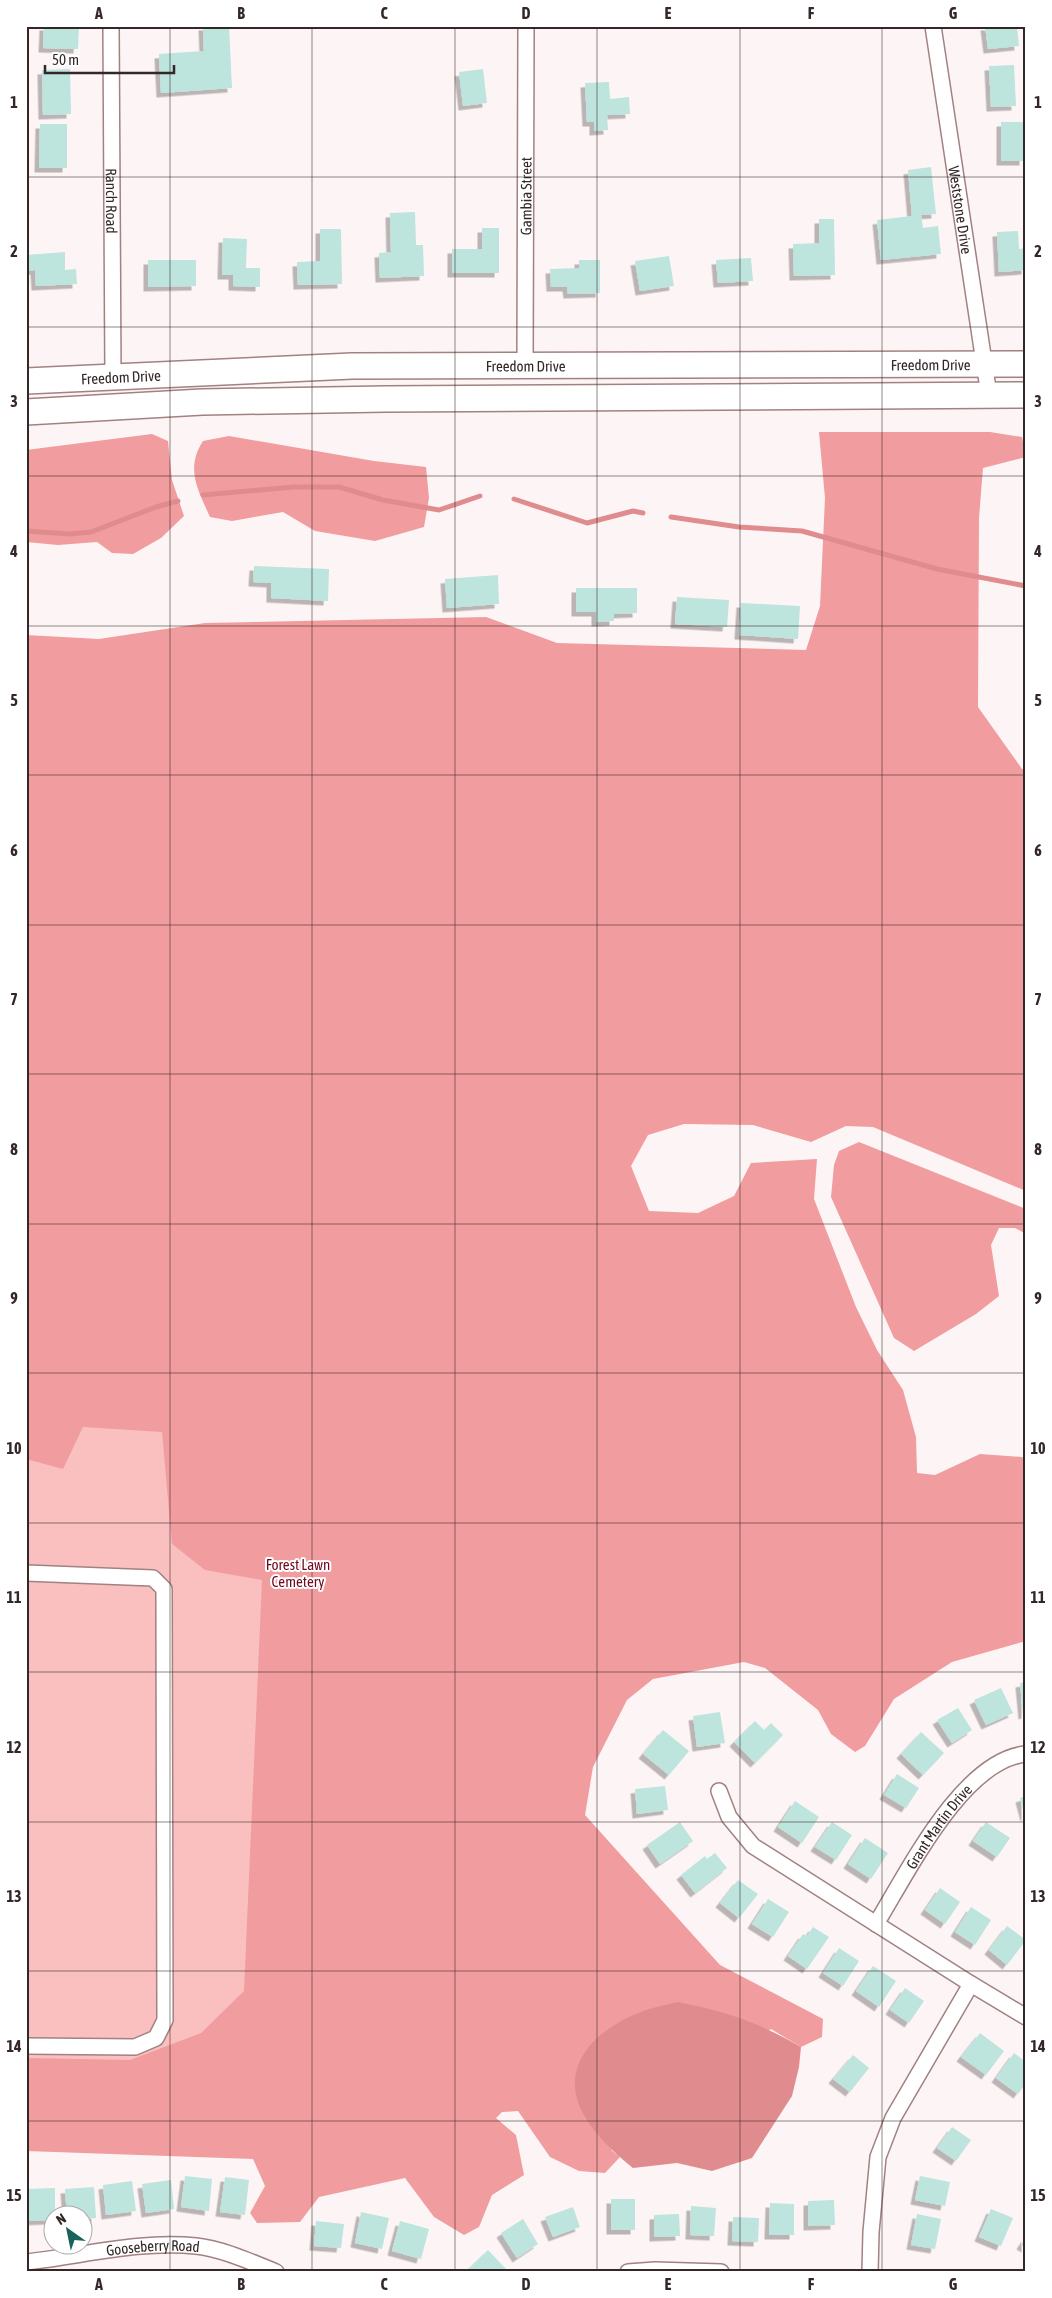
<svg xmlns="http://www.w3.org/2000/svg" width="1052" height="2298" viewBox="0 0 1052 2298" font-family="'Asap Condensed',sans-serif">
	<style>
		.green { fill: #fabfbf }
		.forest { fill: #f19c9e }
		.water { fill: #e08c8e }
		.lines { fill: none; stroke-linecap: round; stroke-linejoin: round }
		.stream { stroke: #e08c8e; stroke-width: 5 }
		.building { fill: #bde4dd; filter: url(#shadow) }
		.minor-casing { stroke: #a28181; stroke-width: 18 }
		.primary-casing { stroke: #a28181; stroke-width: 28 }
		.minor { stroke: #fff; stroke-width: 15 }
		.primary { stroke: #fff; stroke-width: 25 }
		.grid { fill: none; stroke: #342727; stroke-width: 1; stroke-opacity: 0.55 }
		.labels { text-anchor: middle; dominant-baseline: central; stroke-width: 4; stroke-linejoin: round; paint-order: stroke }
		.street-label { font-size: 15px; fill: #342727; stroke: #fff }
		.park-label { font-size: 15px; fill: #6f091d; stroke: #fff }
		.neatline { fill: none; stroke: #342727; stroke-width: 2 }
		.grid-label { font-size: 16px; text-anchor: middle; font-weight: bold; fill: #342727 }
	</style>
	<defs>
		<filter id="shadow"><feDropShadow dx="-4.5" dy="4.5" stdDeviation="0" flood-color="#0004"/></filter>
	</defs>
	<rect width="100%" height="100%" fill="#fdf5f5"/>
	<path class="green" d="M26,1293L622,1307L474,2144H26Z"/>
	<path class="forest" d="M819,432H990L1022,437L1026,457L983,468L979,518L978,707L1022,769L1026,770V1191L873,1127L846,1126L811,1142L753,1125L684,1124L648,1135L631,1166L649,1211L698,1213L734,1196L751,1163L817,1159L814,1199L856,1307L877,1350L903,1390L916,1437L917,1473L935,1475L980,1454L1022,1457L1026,1461V1641L952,1662L894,1699L865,1746L855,1752L831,1734L818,1710L765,1668L744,1662L653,1679L627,1700L593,1767L585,1815L720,1965L823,2019L822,2037L801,2047L771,2029L611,2150L620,2157L605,2173L579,2171L550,2157L518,2111L502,2112L496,2118L516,2135L524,2175L492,2195L479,2227L464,2235L434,2217L405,2178L319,2197L300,2222L257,2223L250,2213L265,2186L253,2159L26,2151V2058L130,2060L201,2033L244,1991L262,1580L205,1570L172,1544L162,1432L83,1427L63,1469L26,1459V635L99,639L205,623L486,617L557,643L806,650L820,606L825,498Z
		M152,434L168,441L172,480L184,516L161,538L133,554L112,553L97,542L58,545L26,542V450Z
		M229,436L374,461L426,467L429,498L424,527L375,541L315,531L283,512L232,521L210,517C198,490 185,469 203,441Z
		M859,1142L1026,1209V1234L1015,1228H999L991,1245L999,1296L976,1314L914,1351L894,1338L831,1197L834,1165L839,1151Z"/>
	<path class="water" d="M678,2002C725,2011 760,2023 801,2047L799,2067L792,2096L752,2158L712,2171L677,2163L633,2168C594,2136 549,2090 593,2042C606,2029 624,2018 641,2012C653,2007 666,2005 678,2002Z"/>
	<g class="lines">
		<path class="stream" d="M203,495L294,487H339L383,500L439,510L480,496
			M514,499L587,523L633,511L643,513
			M671,517L739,527L802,531L937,569L1026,586
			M26,531L70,534L91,532L156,507L178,501"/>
	</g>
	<path class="building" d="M44,26H79L78,49L43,48Z
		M203,26H229L232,88L161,93L159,54L204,51Z
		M985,26H1017L1019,46L988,49Z
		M1014,65L1016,106L991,107L989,66Z
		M70,69L71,114L43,115L42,70Z
		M483,69L487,103L463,106L459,72Z
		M609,82L610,99L629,97L630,114L607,115L608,130L594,131V122H587L585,83Z
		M1001,122H1024V161H1001Z
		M40,124H67V168H39Z
		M931,167L936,214L921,215L923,228L938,226L941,254L881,260L877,220L912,216L908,170Z
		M415,212L416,245H423L424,276L380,278L379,253L391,252L390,213Z
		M819,219H834L835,275L794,276L793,244L819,243Z
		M482,228H499V273H452V249H482Z
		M320,229H341L342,284L298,285L297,262L320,261Z
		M1018,231L1019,249L1026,248V270L999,272L997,232Z
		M223,238L247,239L246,268H260V287L233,286V275H222Z
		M65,252V270L76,269L77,284L36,286L35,270L26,271V255Z
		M669,256L674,286L640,291L635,261Z
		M751,258L753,281L718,283L716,260Z
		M148,260H196V286L148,287Z
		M579,260H600V293L568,294L567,287H551L550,269L579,268Z
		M254,566L329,569L328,601L271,598V583L253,582Z
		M498,575L499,604L447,608L445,579Z
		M576,588H637V613L614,614V621L596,622V612H576Z
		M677,597L729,600L727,627L675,624Z
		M741,603L800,606L798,639L739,635Z
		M1026,1682V1714L1023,1715L1020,1683Z
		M1001,1688L1013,1713L986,1725L974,1700Z
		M958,1708L972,1730L952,1743L937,1720Z
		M720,1712L725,1743L697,1747L693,1716Z
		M755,1721L764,1730L771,1723L783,1735L755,1763L734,1742Z
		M663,1730L689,1751L669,1775L643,1754Z
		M921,1732L944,1753L923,1775L901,1754Z
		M897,1774L919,1788L906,1808L884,1795Z
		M665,1786L668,1810L637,1814L635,1789Z
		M1026,1796V1816L1025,1817L1020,1798Z
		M795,1801L819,1817L802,1843L778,1827Z
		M680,1822L693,1841L660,1864L647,1845Z
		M832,1822L852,1835L836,1860L815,1847Z
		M986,1822L1010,1838L997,1857L973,1841Z
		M865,1838L888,1853L871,1879L848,1864Z
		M715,1853L727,1868L695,1893L681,1875L705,1856L707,1859Z
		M738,1880L758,1894L739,1918L720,1903Z
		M940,1888L960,1902L945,1924L925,1910Z
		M768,1899L789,1912L773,1937L752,1924Z
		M971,1907L991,1920L975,1945L955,1932Z
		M1007,1926L1026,1940L1007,1965L989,1950Z
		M813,1927L829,1937L807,1969L788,1956L803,1934L807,1936Z
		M839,1948L859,1961L843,1986L823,1973Z
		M873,1966L896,1981L879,2007L856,1991Z
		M905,1988L924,2001L909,2023L890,2010Z
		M980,2033L1004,2051L986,2075L961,2057Z
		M1014,2053L1026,2062V2083L1018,2094L996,2078Z
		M853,2055L869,2068L850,2092L833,2079Z
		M952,2127L971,2140L956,2161L937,2148Z
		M185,2176L212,2179L209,2211L181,2207Z
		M920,2176L950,2182L945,2206L915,2200Z
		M225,2177L249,2180L245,2215L220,2212Z
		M171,2180L174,2209L146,2213L142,2184Z
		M132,2181L136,2211L106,2215L103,2185Z
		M94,2187L96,2218L82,2219V2216H67L65,2189Z
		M55,2188V2216H52V2220L26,2221V2189Z
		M611,2199H635V2230H611Z
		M834,2200L835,2225L808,2226V2201Z
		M770,2203L794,2204V2235H769Z
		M691,2206L716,2208L714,2236L690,2235Z
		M573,2207L580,2227L553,2237L545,2217Z
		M991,2209L1013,2218L1001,2246L979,2237Z
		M361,2212L389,2218L382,2249L355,2243Z
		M679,2214L680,2236L654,2237V2215Z
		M917,2214L941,2219L935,2249L911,2245Z
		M733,2217L759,2218L758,2242L732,2241Z
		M523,2219L538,2244L517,2258L501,2233Z
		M316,2221L344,2224L341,2248L314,2246Z
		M400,2221L429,2229L421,2259L392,2251Z
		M1026,2237V2248L1021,2245Z
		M488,2250L509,2272H465Z"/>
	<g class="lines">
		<g class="minor-casing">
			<g id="minor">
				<path id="s1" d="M111,26L113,377"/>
				<path id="s2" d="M933,26L989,395"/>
				<path id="s3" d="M525,365L526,26"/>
				<path d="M26,1573L153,1578L164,1589L165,2020L156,2038L135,2047L26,2046"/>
				<path d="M719,1791L729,1817L753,1846L971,1984L893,2118L878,2157L871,2232L870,2272"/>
				<path id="s4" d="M876,1924C907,1874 962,1760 1026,1754"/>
				<path d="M971,1984L1026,2017"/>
				<path id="s5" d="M26,2262C82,2256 140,2240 196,2246C223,2249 251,2262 276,2272"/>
				<path d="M628,2272L655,2270L721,2272"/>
			</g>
		</g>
		<g class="primary-casing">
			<g id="primary">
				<path id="s6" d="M26,381L352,366L1026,364"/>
				<path d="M26,412L202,402L385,399L1026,395"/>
			</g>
		</g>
		<use href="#minor" class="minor"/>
		<use href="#primary" class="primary"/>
	</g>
	<path class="grid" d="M170,26V2272M312,26V2272M455,26V2272M597,26V2272M740,26V2272M882,26V2272M26,177H1026M26,327H1026M26,476H1026M26,626H1026M26,775H1026M26,925H1026M26,1074H1026M26,1224H1026M26,1373H1026M26,1523H1026M26,1672H1026M26,1822H1026M26,1971H1026M26,2121H1026"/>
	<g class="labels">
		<g class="street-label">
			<text stroke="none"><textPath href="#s3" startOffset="169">Gambia Street</textPath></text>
			<text stroke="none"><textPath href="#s1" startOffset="175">Ranch Road</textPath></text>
			<text stroke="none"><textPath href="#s2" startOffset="186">Weststone Drive</textPath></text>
			<text stroke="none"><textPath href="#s6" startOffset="905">Freedom Drive</textPath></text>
			<text stroke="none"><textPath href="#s6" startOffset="500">Freedom Drive</textPath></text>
			<text stroke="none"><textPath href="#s6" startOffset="95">Freedom Drive</textPath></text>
			<text stroke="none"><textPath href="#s4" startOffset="116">Grant Martin Drive</textPath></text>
			<text stroke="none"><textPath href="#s5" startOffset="128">Gooseberry Road</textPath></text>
		</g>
		<g class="park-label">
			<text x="298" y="1564">Forest Lawn<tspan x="298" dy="17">Cemetery</tspan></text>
		</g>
	</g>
	<rect width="1052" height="2298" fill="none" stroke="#ffffff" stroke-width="55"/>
	<g transform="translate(68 2230) rotate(327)"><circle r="24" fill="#ffffff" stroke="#aea9a9"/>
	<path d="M0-4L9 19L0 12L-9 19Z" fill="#18635a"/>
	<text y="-8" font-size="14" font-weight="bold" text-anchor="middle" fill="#342727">N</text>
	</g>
	<path d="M45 65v8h129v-8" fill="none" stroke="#342727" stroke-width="2.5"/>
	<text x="52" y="65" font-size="15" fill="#342727" stroke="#ffffff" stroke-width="4" paint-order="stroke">50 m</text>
	<rect x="28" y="28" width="996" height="2242" class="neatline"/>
	<g class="grid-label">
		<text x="99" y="19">A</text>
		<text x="241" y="19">B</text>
		<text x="384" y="19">C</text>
		<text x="526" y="19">D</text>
		<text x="668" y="19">E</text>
		<text x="811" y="19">F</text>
		<text x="953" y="19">G</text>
		<text x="14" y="108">1</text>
		<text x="1038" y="108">1</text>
		<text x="14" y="257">2</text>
		<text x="1038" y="257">2</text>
		<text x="14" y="407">3</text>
		<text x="1038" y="407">3</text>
		<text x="14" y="557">4</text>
		<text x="1038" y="557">4</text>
		<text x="14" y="706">5</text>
		<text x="1038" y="706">5</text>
		<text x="14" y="856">6</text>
		<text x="1038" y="856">6</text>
		<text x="14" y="1005">7</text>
		<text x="1038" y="1005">7</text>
		<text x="14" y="1155">8</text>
		<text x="1038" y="1155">8</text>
		<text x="14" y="1304">9</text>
		<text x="1038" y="1304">9</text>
		<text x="14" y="1454">10</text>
		<text x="1038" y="1454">10</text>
		<text x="14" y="1603">11</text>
		<text x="1038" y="1603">11</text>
		<text x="14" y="1753">12</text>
		<text x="1038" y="1753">12</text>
		<text x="14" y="1902">13</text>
		<text x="1038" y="1902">13</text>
		<text x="14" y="2052">14</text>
		<text x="1038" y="2052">14</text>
		<text x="14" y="2201">15</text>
		<text x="1038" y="2201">15</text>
		<text x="99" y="2290">A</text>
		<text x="241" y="2290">B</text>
		<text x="384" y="2290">C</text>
		<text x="526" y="2290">D</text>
		<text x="668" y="2290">E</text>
		<text x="811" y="2290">F</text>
		<text x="953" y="2290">G</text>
	</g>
</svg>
